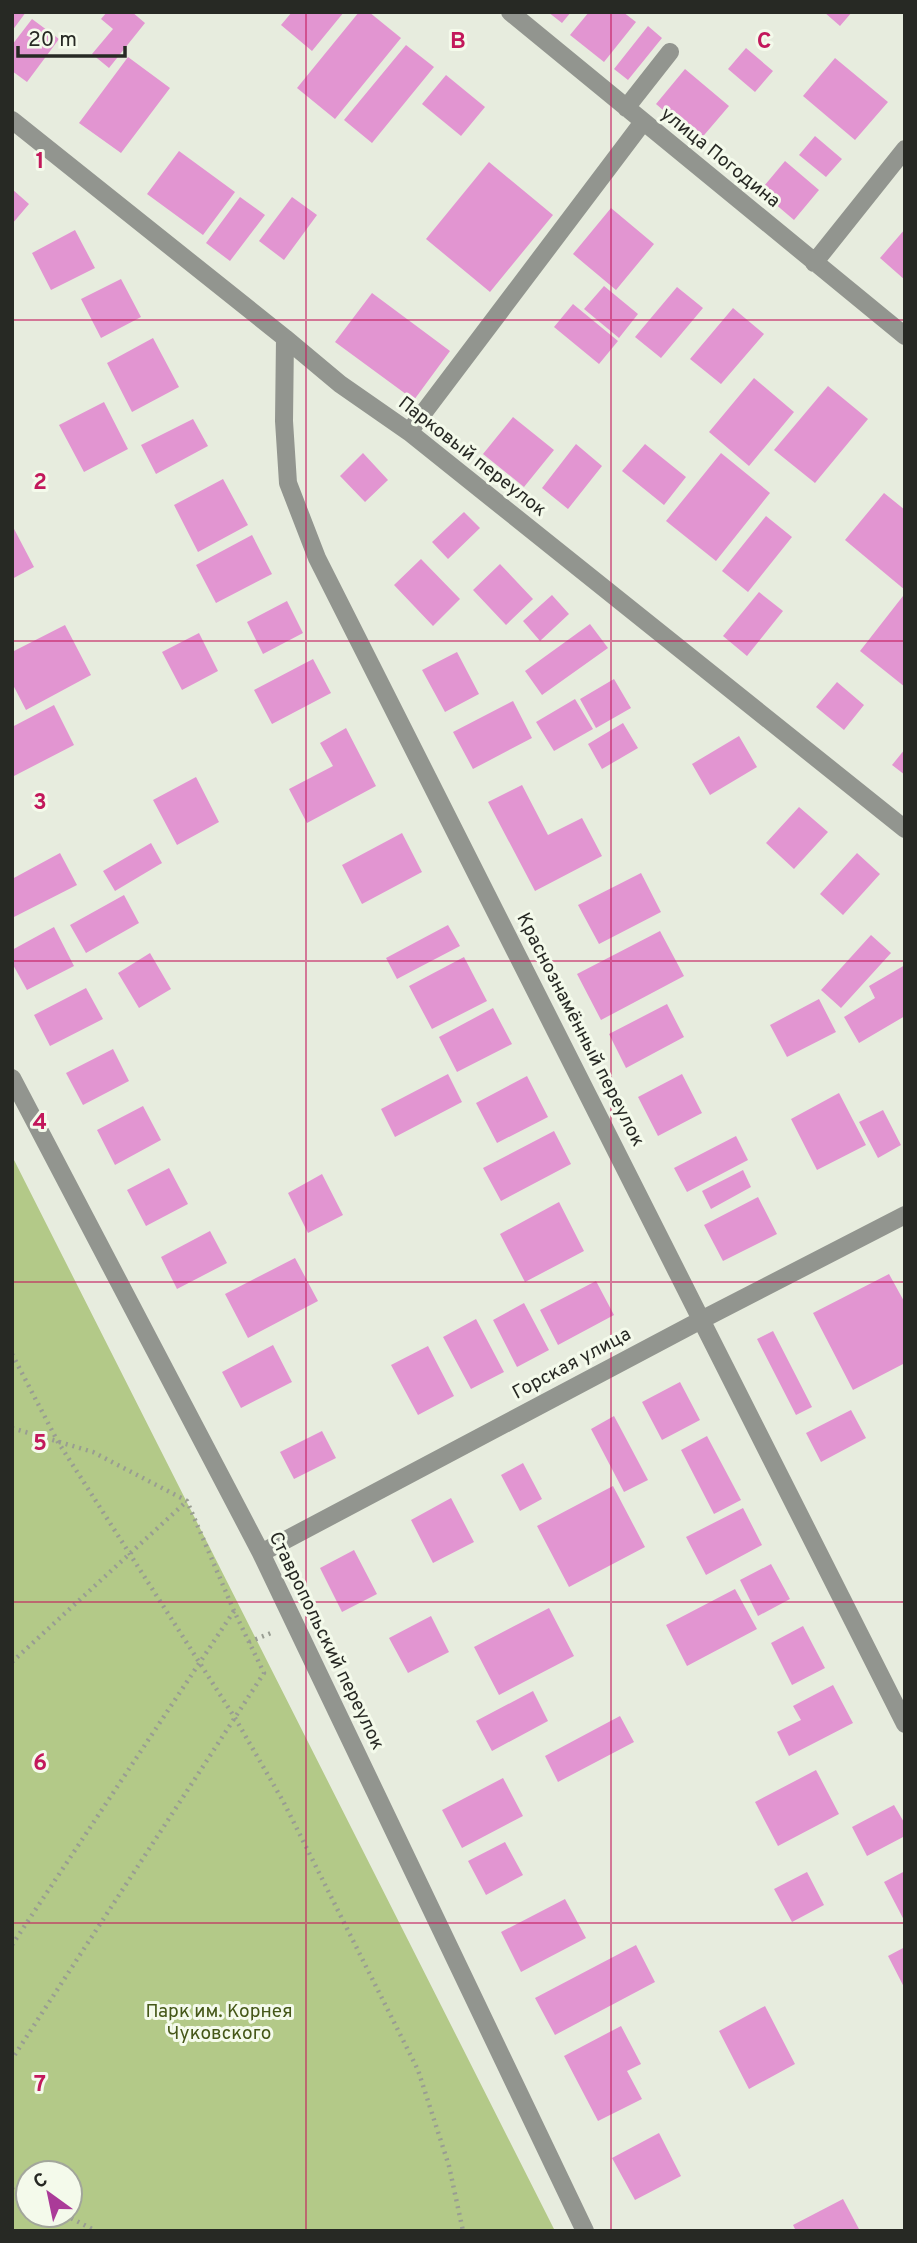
<svg xmlns="http://www.w3.org/2000/svg" width="917" height="2243" viewBox="0 0 917 2243" font-family="Overpass,sans-serif">
	<style>
		.green { fill: #b3c988; fill-rule: evenodd }
		.building { fill: #e295d1 }
		.lines { fill: none; stroke-linecap: round; stroke-linejoin: round }
		.path { stroke: #999d92; stroke-width: 4.5; stroke-dasharray: 2 5; stroke-linecap: butt }
		.minor { stroke: #92958f; stroke-width: 18 }
		.grid { fill: none; stroke: #c2185b; stroke-width: 2; stroke-opacity: 0.55 }
		.labels { text-anchor: middle; dominant-baseline: central; stroke-width: 6; stroke-linejoin: round; paint-order: stroke }
		.street-label { font-size: 19px; fill: #272924; stroke: #f4faeb }
		.park-label { font-size: 19px; fill: #455718; stroke: #f4faeb }
		.grid-label { font-size: 23px; text-anchor: middle; font-weight: bold; fill: #c2185b; stroke: #f4faeb; stroke-width: 6; stroke-linejoin: round; paint-order: stroke }
	</style>
	<rect width="100%" height="100%" fill="#e7ecde"/>
	<path class="green" d="M12,1156L555,2231H12ZM28,2173H70V2215H28Z"/>
	<path class="building" d="M12,12H26L12,31Z
		M107,12H132L145,23L109,68L92,54L113,29L101,19Z
		M292,12H344L312,51L281,25Z
		M359,12H369L401,38L335,119L297,88Z
		M548,12H571L562,23Z
		M589,12H623L636,22L604,62L570,35Z
		M824,12H852L840,26Z
		M32,19L59,39L27,82L12,71V45Z
		M648,26L662,38L628,80L614,69Z
		M406,45L434,67L372,143L344,120Z
		M746,48L773,71L755,92L728,69Z
		M128,57L170,88L121,153L79,123Z
		M835,58L888,102L855,140L803,96Z
		M685,69L729,106L699,141L656,104Z
		M446,75L485,107L461,136L422,104Z
		M815,136L842,159L826,177L799,155Z
		M179,151L235,192L203,235L147,194Z
		M785,161L819,190L794,220L760,191Z
		M489,162L553,215L490,292L426,239Z
		M12,189L29,204L12,224Z
		M240,197L265,215L230,261L206,243Z
		M292,197L317,215L284,260L259,241Z
		M611,208L654,244L616,290L573,254Z
		M905,229V280L880,258Z
		M75,230L95,268L51,290L32,253Z
		M121,279L141,317L101,338L81,299Z
		M604,286L638,314L619,338L584,309Z
		M677,287L703,308L661,358L635,337Z
		M372,293L450,351L414,400L335,342Z
		M573,304L618,341L599,364L554,327Z
		M733,308L764,334L721,384L690,359Z
		M153,338L179,387L132,412L107,363Z
		M754,378L794,412L749,466L709,432Z
		M828,386L868,419L815,483L774,450Z
		M104,402L128,449L84,472L59,425Z
		M513,417L554,450L524,487L483,454Z
		M193,419L208,446L156,474L141,445Z
		M576,444L602,466L568,509L542,488Z
		M645,444L686,477L664,505L622,471Z
		M363,453L388,480L365,502L340,476Z
		M721,453L770,493L716,561L666,521Z
		M223,479L248,525L198,552L174,505Z
		M884,493L905,510V590L845,540Z
		M464,512L480,528L448,559L432,542Z
		M766,516L792,537L748,592L722,571Z
		M12,525L34,567L12,579Z
		M252,535L272,574L216,603L196,565Z
		M421,559L460,599L433,626L394,585Z
		M500,564L533,599L506,625L473,590Z
		M759,592L783,611L747,656L723,636Z
		M552,595L569,614L540,641L523,621Z
		M903,596L905,598V687L860,651Z
		M287,601L303,633L263,654L247,622Z
		M590,624L608,648L542,695L525,671Z
		M65,625L91,675L26,710L12,683V652Z
		M199,633L218,671L182,690L162,652Z
		M457,652L479,694L445,712L422,670Z
		M313,659L331,693L272,724L254,690Z
		M614,679L631,708L596,728L580,699Z
		M837,682L864,705L844,730L816,707Z
		M575,699L593,729L554,751L536,722Z
		M513,701L532,738L473,769L453,732Z
		M54,705L74,745L14,776L12,727Z
		M623,723L638,748L602,769L588,744Z
		M346,728L376,786L307,823L289,789L333,766L320,743Z
		M739,736L757,767L710,795L692,764Z
		M905,749V775L892,765Z
		M196,777L219,822L177,845L153,800Z
		M522,785L548,835L582,818L602,856L535,891L488,802Z
		M799,807L828,832L794,869L766,843Z
		M402,833L422,872L362,904L342,865Z
		M151,843L162,863L115,891L103,871Z
		M60,853L77,885L12,918V879Z
		M857,853L880,874L843,915L820,894Z
		M641,873L661,912L599,944L578,905Z
		M124,895L139,923L86,953L70,925Z
		M448,925L460,946L397,979L386,958Z
		M54,927L74,966L27,990L12,963V950Z
		M660,931L684,976L601,1020L577,974Z
		M871,935L891,953L841,1008L821,990Z
		M150,953L171,989L139,1008L118,973Z
		M464,957L487,1001L432,1029L409,986Z
		M905,965V1016L859,1043L844,1017L875,998L869,986Z
		M86,988L103,1019L50,1046L34,1015Z
		M819,999L836,1032L787,1057L770,1025Z
		M667,1004L684,1037L626,1068L609,1034Z
		M493,1008L512,1044L457,1072L439,1037Z
		M113,1049L129,1081L83,1105L66,1073Z
		M448,1074L462,1102L395,1137L381,1109Z
		M682,1074L702,1113L658,1136L638,1097Z
		M527,1076L548,1117L497,1143L476,1103Z
		M839,1093L866,1145L817,1170L791,1119Z
		M143,1106L161,1140L115,1165L97,1130Z
		M883,1110L901,1145L878,1158L859,1122Z
		M554,1131L571,1164L501,1201L483,1168Z
		M736,1136L748,1160L687,1192L674,1168Z
		M169,1168L188,1204L146,1226L127,1190Z
		M743,1170L751,1187L711,1209L702,1191Z
		M322,1174L343,1215L308,1233L288,1193Z
		M758,1197L777,1234L723,1261L704,1225Z
		M559,1202L584,1251L525,1282L500,1234Z
		M210,1231L227,1263L177,1289L161,1257Z
		M295,1258L318,1301L248,1338L225,1294Z
		M889,1274L905,1303V1363L853,1390L813,1313Z
		M596,1281L614,1315L558,1345L540,1310Z
		M524,1303L549,1350L517,1367L493,1320Z
		M476,1319L504,1372L471,1389L443,1337Z
		M773,1331L812,1407L796,1415L757,1339Z
		M273,1345L292,1382L241,1408L222,1372Z
		M428,1346L454,1396L418,1415L391,1365Z
		M680,1382L700,1420L662,1440L642,1402Z
		M851,1410L866,1438L821,1462L806,1433Z
		M614,1416L648,1480L624,1492L591,1429Z
		M322,1431L336,1458L294,1479L280,1452Z
		M707,1436L741,1500L714,1514L681,1450Z
		M523,1463L542,1499L520,1511L501,1475Z
		M613,1486L645,1547L569,1587L537,1526Z
		M451,1498L474,1542L433,1563L411,1520Z
		M743,1508L762,1545L706,1575L686,1537Z
		M354,1550L377,1594L342,1612L320,1568Z
		M771,1564L790,1599L758,1616L740,1580Z
		M735,1589L757,1629L687,1666L666,1625Z
		M549,1608L574,1656L499,1695L474,1647Z
		M431,1616L449,1652L408,1673L389,1638Z
		M803,1626L825,1668L792,1685L771,1643Z
		M833,1685L853,1723L789,1756L777,1732L801,1720L793,1706Z
		M533,1691L548,1721L492,1751L476,1721Z
		M620,1716L634,1742L558,1782L545,1756Z
		M816,1770L839,1814L778,1846L755,1802Z
		M503,1778L523,1816L462,1848L442,1810Z
		M894,1805L905,1824V1836L867,1856L852,1827Z
		M505,1842L523,1875L486,1895L468,1861Z
		M905,1871V1922L884,1882Z
		M807,1872L824,1905L792,1922L774,1889Z
		M565,1899L586,1938L521,1972L501,1932Z
		M636,1945L655,1982L555,2035L535,1998Z
		M905,1947V1989L888,1956Z
		M765,2006L795,2064L749,2089L719,2031Z
		M621,2026L641,2064L627,2071L642,2099L598,2121L564,2056Z
		M659,2133L681,2176L635,2200L612,2158Z
		M843,2199L860,2231H796L793,2225Z"/>
	<g class="lines">
		<path class="path" d="M12,1354L58,1442L235,1718L283,1801L418,2070L449,2166L463,2231
			M12,1428L93,1452L187,1501L234,1611
			M249,1642L271,1633
			M12,1662L187,1501
			M12,1945L234,1611L264,1673L12,2059
			M12,2189L28,2197
			M65,2215L96,2231"/>
		<path class="minor" d="M510,12L905,336
			M626,108L670,52
			M12,120L285,338L340,384L409,432L905,829
			M814,263L905,149
			M285,338L284,421L288,483L317,558L905,1724
			M409,432L643,122
			M12,1078L261,1553L585,2231
			M261,1553L703,1319L905,1215"/>
	</g>
	<path class="grid" d="M306,12V2231M611,12V2231M12,320H905M12,641H905M12,961H905M12,1282H905M12,1602H905M12,1923H905"/>
	<g class="labels">
		<g class="street-label">
			<text transform="translate(720 158) rotate(39)">улица Погодина</text>
			<text transform="translate(472 457) rotate(38)">Парковый переулок</text>
			<text transform="translate(580 1030) rotate(63)">Краснознамённый переулок</text>
			<text transform="translate(572 1364) rotate(-28)">Горская улица</text>
			<text transform="translate(326 1641) rotate(64)">Ставропольский переулок</text>
		</g>
		<g class="park-label">
			<text x="219" y="2012">Парк им. Корнея<tspan x="219" dy="22">Чуковского</tspan></text>
		</g>
	</g>
	<g class="grid-label">
		<text x="458" y="48">B</text>
		<text x="764" y="48">C</text>
		<text x="40" y="168">1</text>
		<text x="40" y="489">2</text>
		<text x="40" y="809">3</text>
		<text x="40" y="1129">4</text>
		<text x="40" y="1450">5</text>
		<text x="40" y="1770">6</text>
		<text x="40" y="2091">7</text>
	</g>
	<rect width="917" height="2243" fill="none" stroke="#272924" stroke-width="28"/>
	<g transform="translate(49 2194) rotate(327)"><circle r="33" fill="#f4faeb" stroke="#a2a69b" stroke-width="2"/>
	<path d="M0-5L12 26L0 18L-12 26Z" fill="#aa3b98"/>
	<text y="-10" font-size="19" font-weight="bold" text-anchor="middle" fill="#272924">С</text>
	</g>
	<path d="M18 46v10h107v-10" fill="none" stroke="#272924" stroke-width="3.5"/>
	<text x="28" y="46" font-size="21" fill="#272924" stroke="#f4faeb" stroke-width="5" paint-order="stroke">20 m</text>
</svg>
